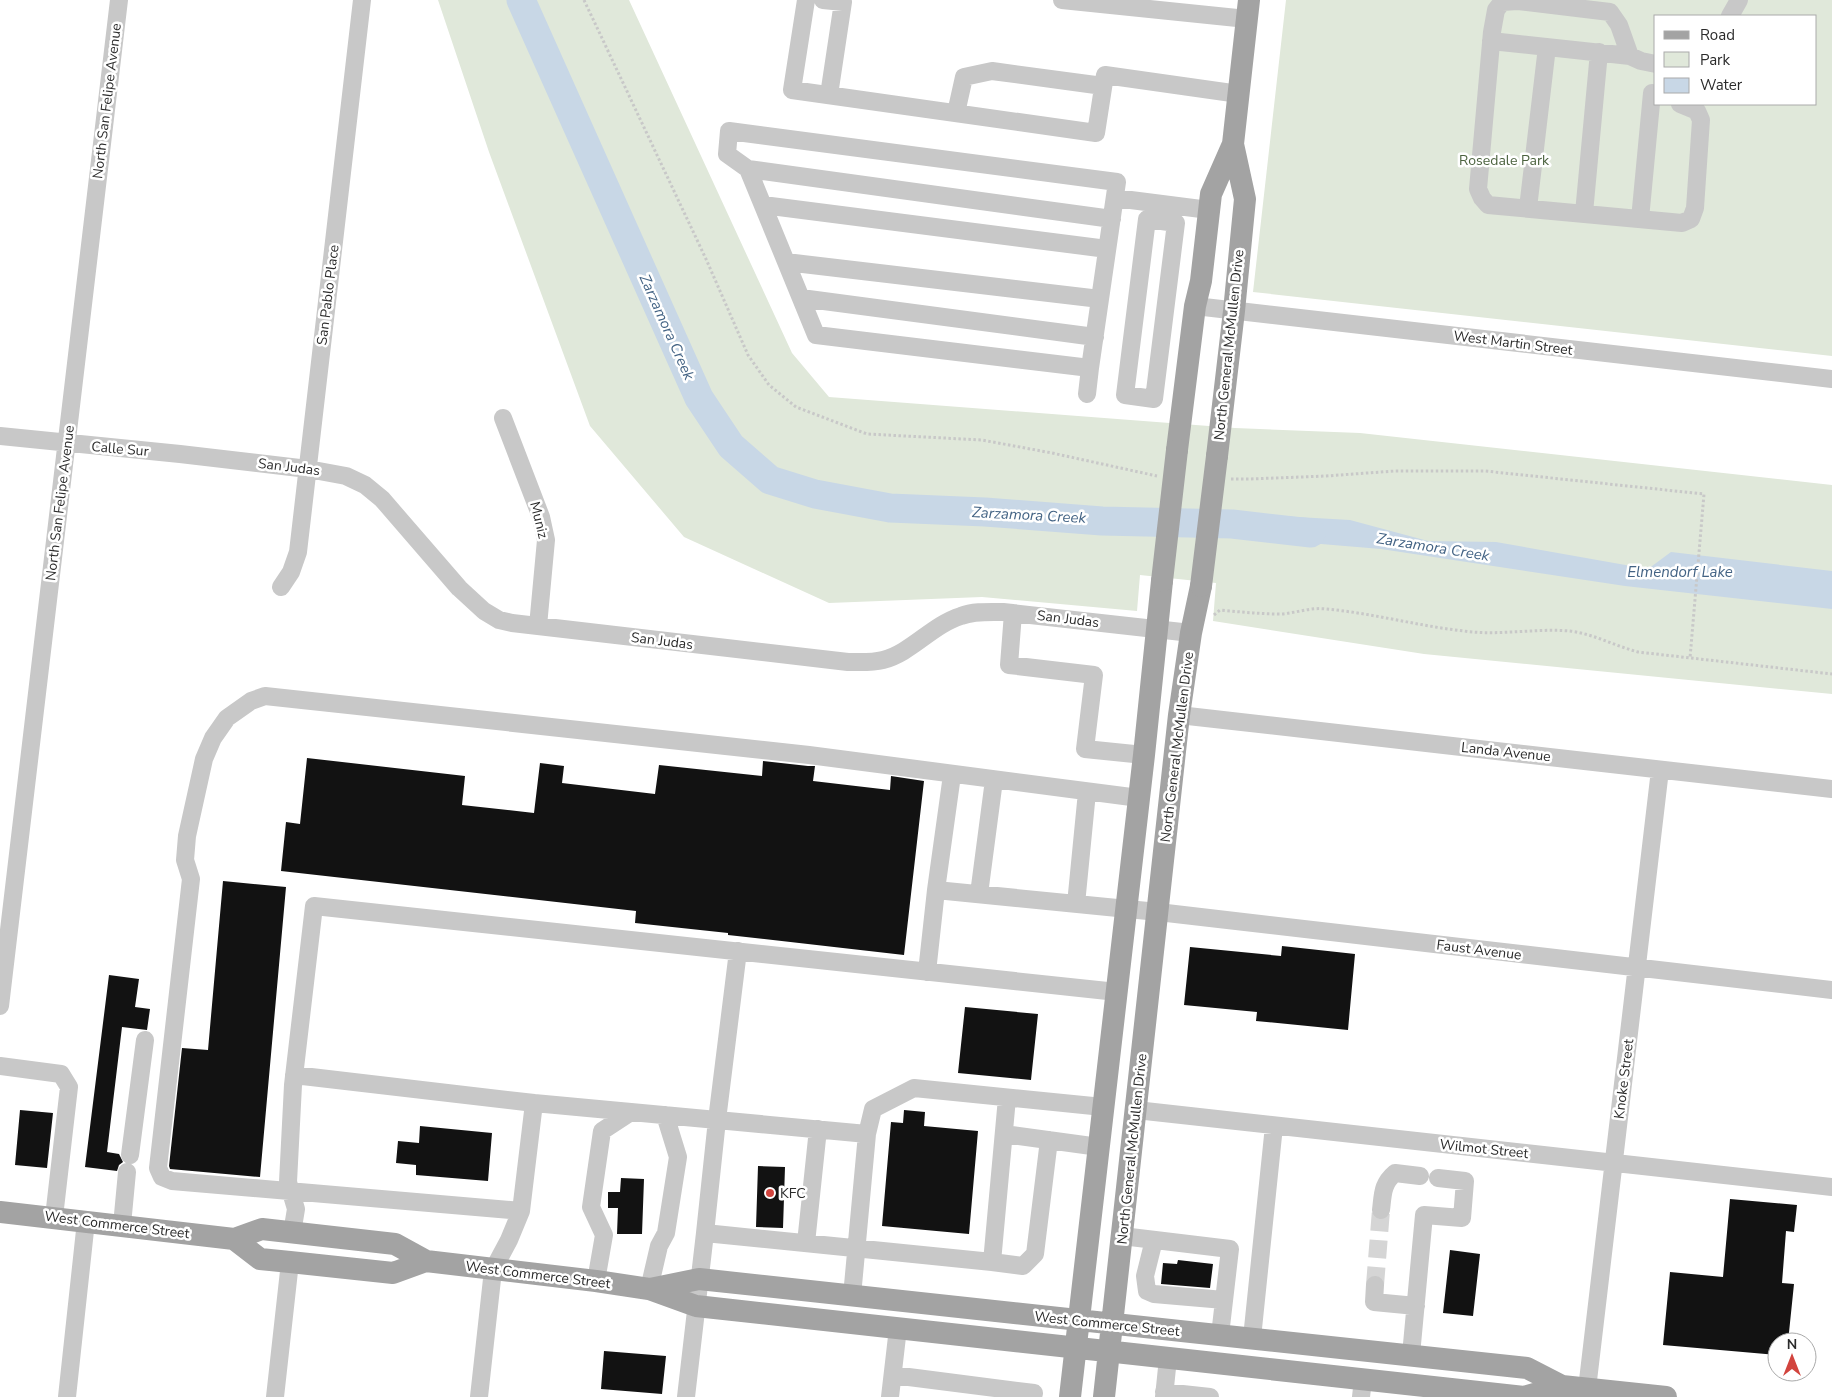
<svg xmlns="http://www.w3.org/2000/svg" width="1832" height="1397" viewBox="0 0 1832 1397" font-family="'Nunito Sans',sans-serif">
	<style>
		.green { fill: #e0e8da; fill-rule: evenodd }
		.water { fill: #c8d7e6 }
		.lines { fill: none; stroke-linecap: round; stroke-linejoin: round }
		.river { stroke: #c8d7e6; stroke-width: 29 }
		.building { fill: #121212 }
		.minor-tunnel { stroke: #d5d5d5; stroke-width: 18; stroke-dasharray: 18 9; stroke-linecap: butt }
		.path { stroke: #c8c8c8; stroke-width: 3; stroke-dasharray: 2.5 2.5; stroke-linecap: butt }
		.minor { stroke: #c8c8c8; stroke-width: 18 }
		.major { stroke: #a3a3a3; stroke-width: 22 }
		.major-bridge { stroke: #a3a3a3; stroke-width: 22 }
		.poi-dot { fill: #d2443e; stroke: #fff; stroke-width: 2 }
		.labels { text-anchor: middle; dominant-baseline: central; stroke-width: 5; stroke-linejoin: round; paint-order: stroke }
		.street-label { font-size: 14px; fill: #2b2b2b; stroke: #fff }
		.park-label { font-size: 14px; fill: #4b623e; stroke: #fff }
		.poi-label { font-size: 14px; fill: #2b2b2b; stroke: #fff; text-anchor: start }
		.water-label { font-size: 15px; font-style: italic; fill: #436384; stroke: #fff }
	</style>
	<rect width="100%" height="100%" fill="#fff"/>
	<path class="green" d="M438,0H629L792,353L829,397L1235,428L1360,433L1832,485V694L1424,654L1213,621L1216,583L1140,575L1137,611L982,597L829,603L684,537L590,426L489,152Z
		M1286,0H1832V356L1253,292ZM1656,16H1816V104H1656Z"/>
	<path class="water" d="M1280,516L1350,520L1428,541L1496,542L1648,569L1671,552L1832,571V609L1625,586L1381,549L1273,540V530Z"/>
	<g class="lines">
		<path class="river" d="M521,0L699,398L731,446L770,480L815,494L890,508L985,512L1102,521L1232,524L1311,533"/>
	</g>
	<path class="building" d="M307,758L465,776L462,805L534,813L540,763L564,766L562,783L655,794L659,765L762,776L763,761L808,766H815L813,781L890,790L891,776L924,781L904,955L728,935V933L635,923L636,911L281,871L286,822L300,824Z
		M223,881L286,887L260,1177L170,1169L169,1166L182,1048L208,1050Z
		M1282,946L1355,954L1348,1030L1256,1021L1257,1012L1184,1005L1190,947L1281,956Z
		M109,975L139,979L135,1007L150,1009L147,1030L122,1027L107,1152L119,1154L123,1162L119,1165L117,1171L85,1167Z
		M965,1007L1038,1014L1031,1080L958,1073Z
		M20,1110L53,1113L47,1168L15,1165Z
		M904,1110L925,1112L924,1126L978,1131L969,1234L882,1226L891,1122L903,1123Z
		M420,1126L492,1133L488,1181L416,1175V1165L396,1163L398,1141L419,1143Z
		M758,1166L785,1167L783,1228L756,1227Z
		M621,1178L644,1179L642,1234H617L618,1208H608V1192H620Z
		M1730,1199L1797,1205L1794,1232L1786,1231L1782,1283L1794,1284L1788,1342H1777V1355L1663,1345L1670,1272L1723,1277Z
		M1450,1250L1480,1254L1473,1316L1443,1313Z
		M1178,1260L1213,1264L1210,1288L1161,1284L1163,1263L1177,1264Z
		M604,1351L666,1356L662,1394L601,1389Z"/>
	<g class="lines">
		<path class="minor-tunnel" d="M1375,1285L1381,1210"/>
		<path class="path" d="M584,0L706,259L748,355L769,385L796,407L867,434L982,440L1052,453L1157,476
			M1231,479H1250L1326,476L1395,471H1485L1704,494L1690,658
			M1214,615L1220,610C1241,612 1260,614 1281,614C1296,613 1311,607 1326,609C1372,613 1418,626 1464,631C1499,636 1534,628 1570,631C1594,634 1615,646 1638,652L1832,674"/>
		<path class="minor" d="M806,0L792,90L1096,133L1105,75L1239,94
			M823,0L843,2L829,95
			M1062,0L1247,19
			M1730,16L1739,0
			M1491,41L1630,56
			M1656,64L1641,61L1630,56L1619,25L1610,12L1518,1L1502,2L1496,10L1492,32L1478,189L1482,198L1488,205L1682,223L1691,219L1695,208L1701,120L1697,111L1680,104
			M956,113L964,77L992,71L1103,86
			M729,131L1117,182L1090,368L816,335L748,169L727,154Z
			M748,169L1112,219
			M1115,198L1209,210
			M763,205L1107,249
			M1528,208L1547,47
			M1584,213L1599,52
			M1147,219L1176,223L1154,399L1125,395Z
			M1640,219L1652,93
			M786,262L1100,299
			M801,298L1095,337
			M1195,306L1832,379
			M1087,394L1090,368
			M503,418L541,517L546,540L538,626
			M0,436L180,454L308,469L346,476L365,485L382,499L459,588L484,611L499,620L512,623L848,662C860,662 871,663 883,660C911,653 932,625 961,616C974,611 989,612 1003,612L1191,633
			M281,587L291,572L298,552L362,0
			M1013,613L1009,665L1094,675L1085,749L1144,755
			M1179,715L1832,789
			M936,890L952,775
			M979,894L994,780
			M1076,904L1087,792
			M927,972L936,890L1158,912L1832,990
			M0,1006L119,0
			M0,1066L61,1074L69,1087L54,1217
			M294,1075L534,1103L521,1211L172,1181L162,1177L158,1168L191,879L185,860L187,836L204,759L213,738L227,718L251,701L265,696L809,755L1139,798
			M534,1103L717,1120L738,951
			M1136,1110L1832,1187
			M1004,1134L1099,1147
			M130,1155L145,1040
			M1381,1210C1383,1194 1382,1184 1395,1173L1420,1176
			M122,1225L127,1172
			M292,1233L296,1209L288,1182L293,1085L314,906L1117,992
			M705,1233L717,1120L867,1134
			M1122,1236L1230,1249L1220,1335
			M1154,1240L1145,1276L1147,1291L1154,1294L1224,1300
			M806,1243L818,1129
			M992,1262L1023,1266L1035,1254L1049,1140
			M596,1281L604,1235L591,1207L602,1131L631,1112
			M1375,1285L1374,1302L1416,1306
			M649,1289L659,1246L666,1233L678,1157L665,1115
			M852,1296L867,1134L873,1109L914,1088L1103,1107
			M1252,1338L1274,1126
			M1411,1355L1424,1215L1462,1218L1465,1181L1438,1178
			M893,1375L1034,1393L1033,1397
			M1587,1389L1660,770
			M1164,1392L1210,1397
			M67,1397L86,1221
			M275,1397L290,1262
			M479,1397L493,1270L509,1240L521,1211
			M686,1397L705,1233L992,1262L1007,1098
			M890,1397L898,1328
			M1164,1397L1168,1358
			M1361,1397L1363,1379"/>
		<path class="major" d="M1177,450L1195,306L1201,281L1211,194L1233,144L1249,0
			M1217,456L1234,311L1245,199L1233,144
			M0,1212L234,1239L262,1229L395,1244L426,1261L596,1281L649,1289L696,1306L1524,1397L1562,1386
			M234,1239L260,1259L290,1262L393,1273L426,1261
			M650,1289L699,1279C975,1310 1251,1338 1527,1368L1562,1386L1666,1397
			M1070,1397L1144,755L1162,581
			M1104,1397L1179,715L1191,633L1201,586"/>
		<path class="major-bridge" d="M1162,581L1177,450
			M1201,586L1217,456"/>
	</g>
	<circle class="poi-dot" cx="770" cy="1193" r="5"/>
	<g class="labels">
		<g class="street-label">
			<text transform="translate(107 101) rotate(-83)">North San Felipe Avenue</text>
			<text transform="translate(328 295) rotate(-83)">San Pablo Place</text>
			<text transform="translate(1513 343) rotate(7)">West Martin Street</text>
			<text transform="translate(1229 345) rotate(-84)">North General McMullen Drive</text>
			<text transform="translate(120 449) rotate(5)">Calle Sur</text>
			<text transform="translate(289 467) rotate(7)">San Judas</text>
			<text transform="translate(60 503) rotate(-83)">North San Felipe Avenue</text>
			<text transform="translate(539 520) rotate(76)">Muniz</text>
			<text transform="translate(1068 619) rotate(7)">San Judas</text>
			<text transform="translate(662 641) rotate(7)">San Judas</text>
			<text transform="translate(1177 747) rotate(-83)">North General McMullen Drive</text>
			<text transform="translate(1506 752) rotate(6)">Landa Avenue</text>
			<text transform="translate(1479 950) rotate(7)">Faust Avenue</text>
			<text transform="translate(1624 1079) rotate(-83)">Knoke Street</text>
			<text transform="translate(1132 1149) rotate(-84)">North General McMullen Drive</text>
			<text transform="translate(1484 1149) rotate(6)">Wilmot Street</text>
			<text transform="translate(117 1225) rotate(7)">West Commerce Street</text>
			<text transform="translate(538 1275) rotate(7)">West Commerce Street</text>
			<text transform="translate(1107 1324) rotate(6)">West Commerce Street</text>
		</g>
		<g class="park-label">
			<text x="1504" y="160">Rosedale Park</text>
		</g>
		<g class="poi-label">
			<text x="780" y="1193">KFC</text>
		</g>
		<g class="water-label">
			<text transform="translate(667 327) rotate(66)">Zarzamora Creek</text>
			<text transform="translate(1029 515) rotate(3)">Zarzamora Creek</text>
			<text transform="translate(1433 547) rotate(9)">Zarzamora Creek</text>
			<text x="1680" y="572">Elmendorf Lake</text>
		</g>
	</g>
	<rect x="1654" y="15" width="162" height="90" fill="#ffffff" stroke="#aaaaaa"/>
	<rect x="1664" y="31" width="25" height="8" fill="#a3a3a3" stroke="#aaaaaa"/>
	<text x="1700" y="40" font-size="15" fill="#2b2b2b">Road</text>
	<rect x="1664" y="52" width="25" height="15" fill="#e0e8da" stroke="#aaaaaa"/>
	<text x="1700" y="65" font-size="15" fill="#2b2b2b">Park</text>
	<rect x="1664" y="78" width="25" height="15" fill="#c8d7e6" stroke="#aaaaaa"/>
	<text x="1700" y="90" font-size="15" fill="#2b2b2b">Water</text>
	<g transform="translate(1792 1357)"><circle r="24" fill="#ffffff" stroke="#aaaaaa"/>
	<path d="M0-4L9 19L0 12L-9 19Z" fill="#d2443e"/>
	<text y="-8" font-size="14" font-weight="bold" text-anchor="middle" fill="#2b2b2b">N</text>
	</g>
</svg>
